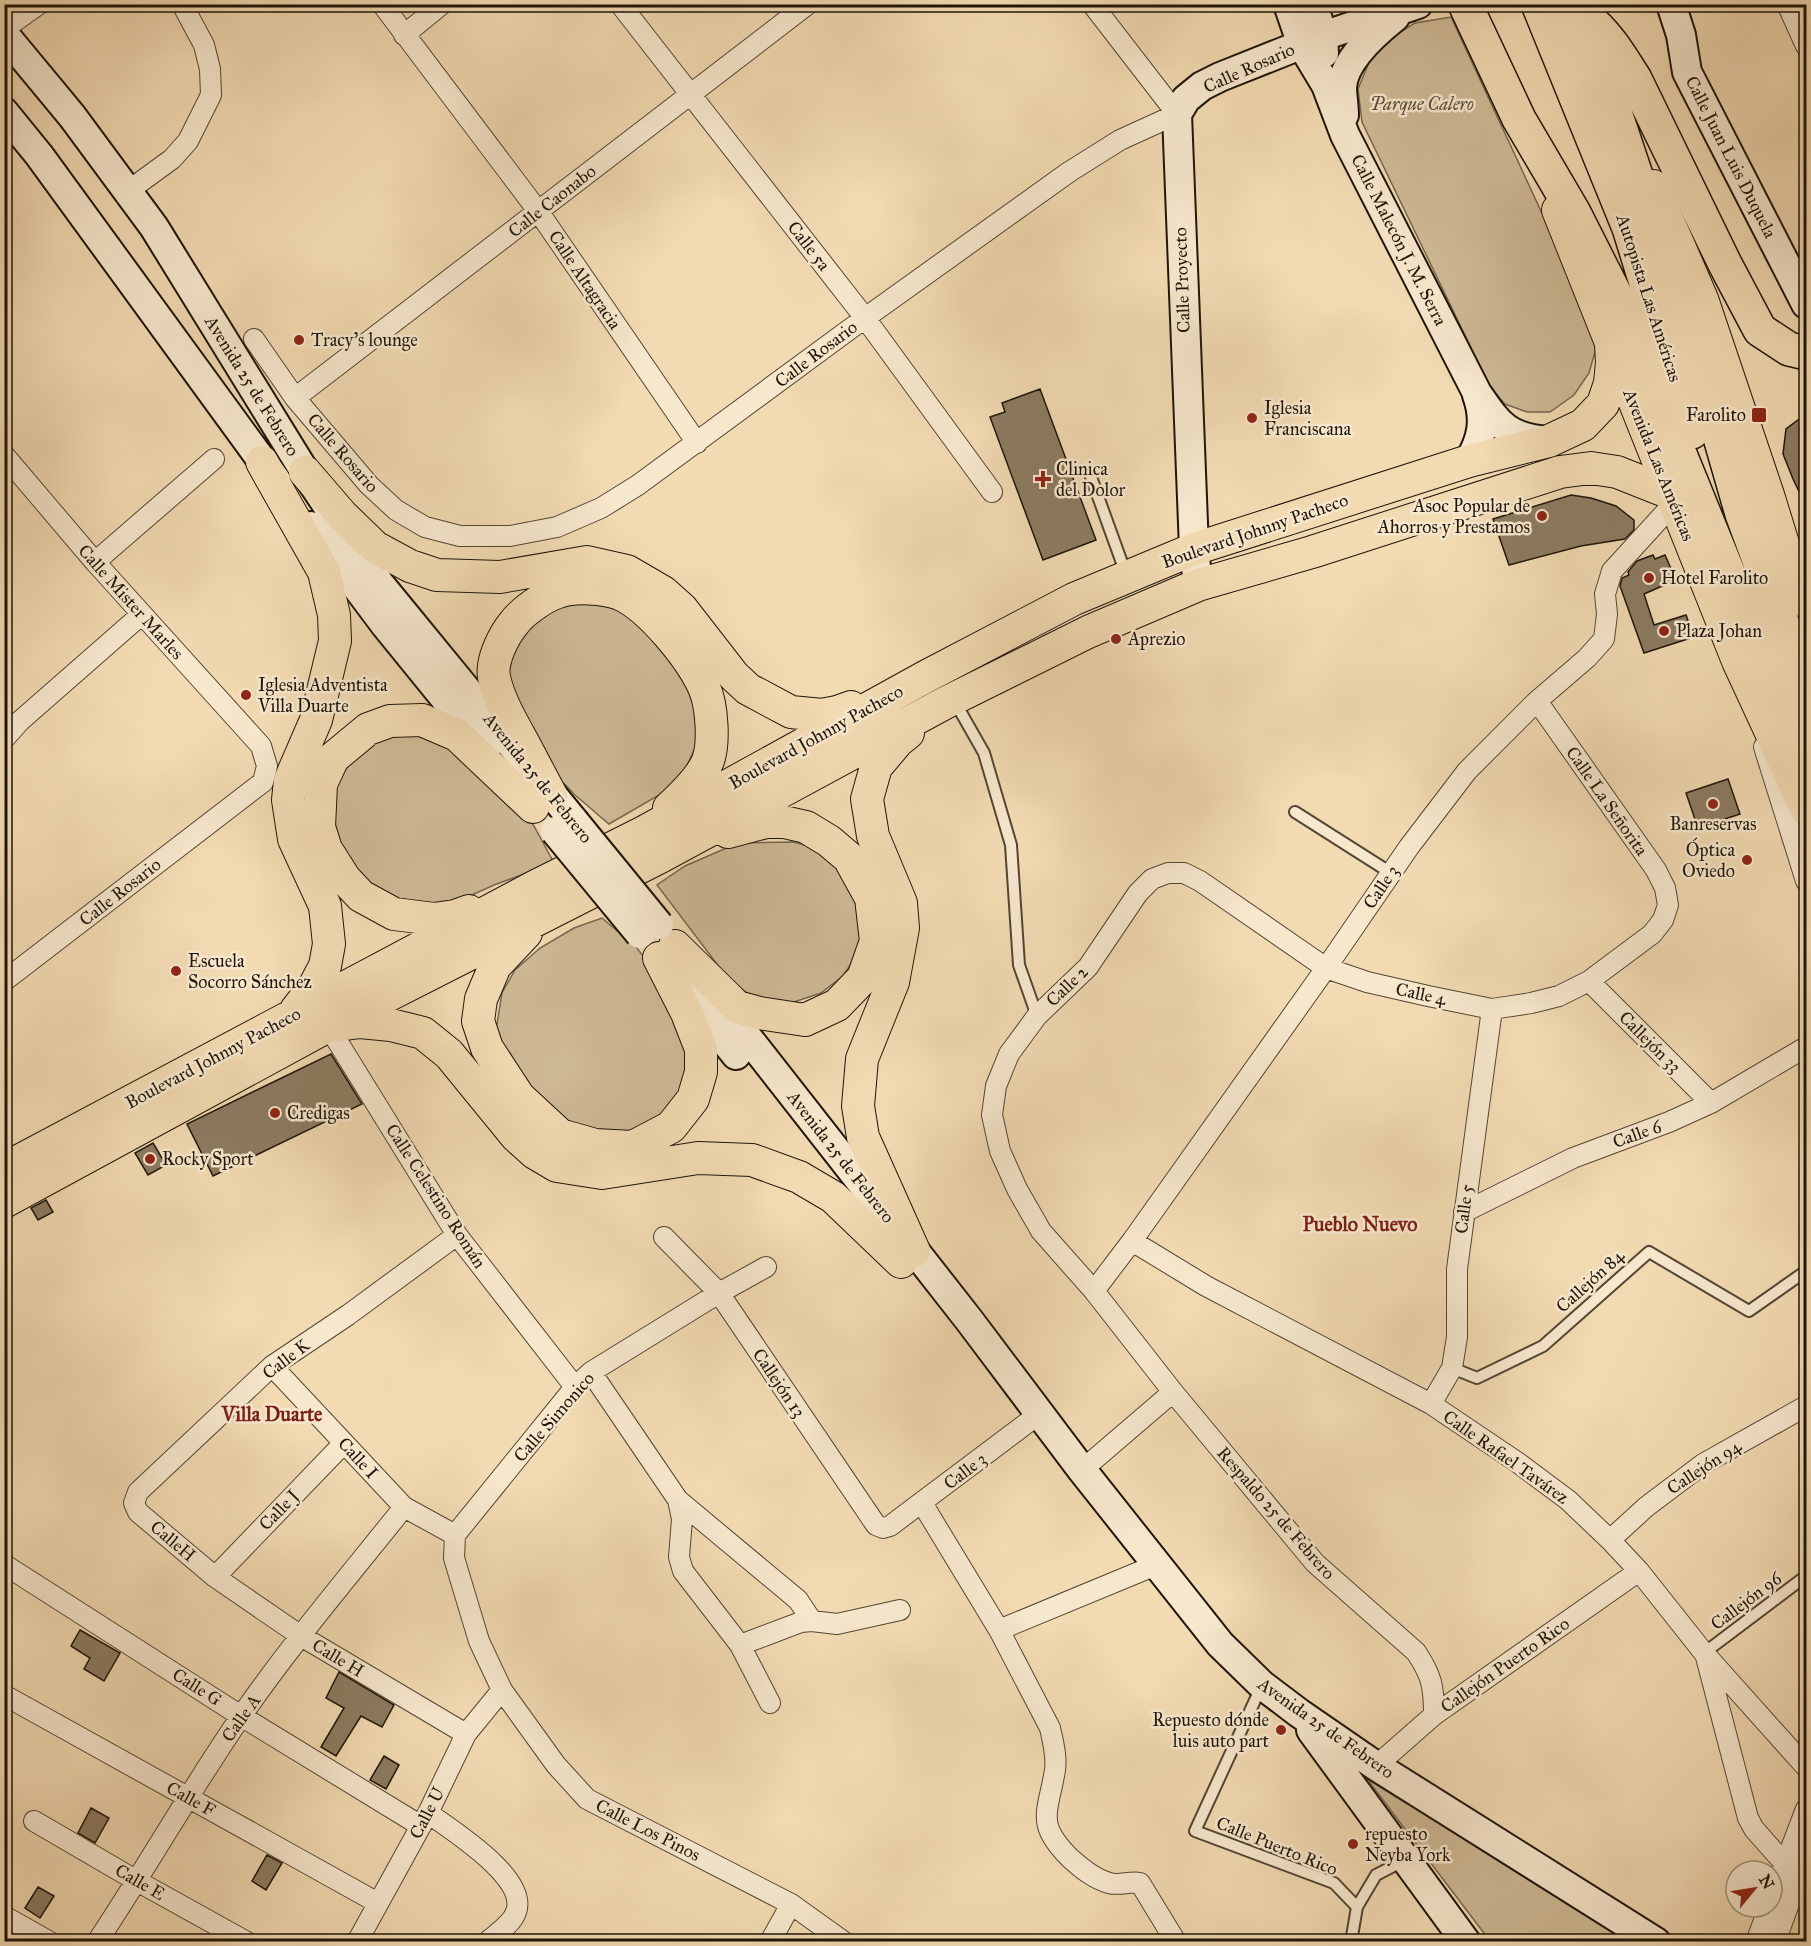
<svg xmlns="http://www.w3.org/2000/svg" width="1811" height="1946" viewBox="0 0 1811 1946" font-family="'IM FELL Great Primer',serif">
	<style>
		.green { fill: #ceb995; stroke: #766750; stroke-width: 1.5 }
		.building { fill: #8c7b61; stroke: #1e150a; stroke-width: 1.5 }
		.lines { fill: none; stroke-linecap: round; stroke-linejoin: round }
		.lane-casing { stroke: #534634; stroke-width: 14 }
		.street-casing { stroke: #534634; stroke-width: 22 }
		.secondary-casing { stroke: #1e150a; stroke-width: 32 }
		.primary-casing { stroke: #1e150a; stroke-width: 34 }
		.highway-casing { stroke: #1e150a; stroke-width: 36 }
		.lane { stroke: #f7e7cd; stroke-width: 10 }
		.street { stroke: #f7e7cd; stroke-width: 20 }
		.secondary { stroke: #f7e7cd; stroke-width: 28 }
		.primary { stroke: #f2dab2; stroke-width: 32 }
		.highway { stroke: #f2dab2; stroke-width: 33 }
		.secondary-bridge-casing { stroke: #1e150a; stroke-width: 32; stroke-linecap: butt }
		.secondary-bridge { stroke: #f7e7cd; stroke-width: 28 }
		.poi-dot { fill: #8f2418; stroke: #f7e7cd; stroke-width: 2 }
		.labels { text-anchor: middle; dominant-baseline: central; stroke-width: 5; stroke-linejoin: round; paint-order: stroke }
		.street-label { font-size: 18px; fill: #1e150a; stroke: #f7e7cd }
		.park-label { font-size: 18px; font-style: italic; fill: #5c4e3b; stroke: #f7e7cd }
		.poi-label { font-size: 18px; fill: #1e150a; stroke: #f7e7cd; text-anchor: start }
		.neighbourhood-label { font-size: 20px; font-weight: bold; fill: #7a1f14; stroke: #f7e7cd }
	</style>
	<rect width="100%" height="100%" fill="#f2dab2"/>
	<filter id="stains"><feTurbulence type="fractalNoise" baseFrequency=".00333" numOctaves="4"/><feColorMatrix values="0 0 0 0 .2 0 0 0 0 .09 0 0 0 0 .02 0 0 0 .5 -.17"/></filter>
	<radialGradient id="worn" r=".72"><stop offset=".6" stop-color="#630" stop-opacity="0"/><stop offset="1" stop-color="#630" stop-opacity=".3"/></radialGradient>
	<path class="green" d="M1451,17L1585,306L1597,345L1589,373L1574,395L1550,412H1527L1505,404L1490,387L1362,122L1358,89L1370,60L1387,40L1415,23Z
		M578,597L625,604L691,682L697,714L696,746L685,770L661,794L609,824L575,795L552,771L515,718L506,662L522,633L547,610Z
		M428,727L503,787L534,826L554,863L494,885L463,899L432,908L401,906L351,875L331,816L336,786L352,759L377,739Z
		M793,842L817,848L840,864L864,914L858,953L843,976L821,993L794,1002H779L752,996L729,980L657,885L685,866L738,843Z
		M602,918L636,947L660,977L689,1039L684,1096L659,1121L627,1134L591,1137L523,1093L496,1030L502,993L515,970L540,948L574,928Z
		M1367,1779L1630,1941H1490Z"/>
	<path class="building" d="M1040,389L1096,540L1043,560L990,417L1005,412L1002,403Z
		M1806,414V506L1793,479L1783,454L1786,429Z
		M1571,495L1591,498L1616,506L1634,520V530L1625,539L1581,546L1509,565L1493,519Z
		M1653,555L1655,559L1665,555L1676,580L1644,594L1654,625L1686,615L1694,637L1644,653L1620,586L1622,578L1629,575L1628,572L1637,561Z
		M1728,779L1740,814L1698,828L1686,793Z
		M331,1054L362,1104L213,1176L187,1124Z
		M153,1143L166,1165L148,1175L135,1153Z
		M46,1200L53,1212L38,1220L31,1208Z
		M80,1630L120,1653L104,1681L84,1669L90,1658L71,1646Z
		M339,1672L394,1705L382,1727L361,1716L336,1756L321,1747L344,1708L326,1698Z
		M384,1756L399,1765L386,1789L370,1780Z
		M91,1808L109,1818L95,1843L78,1833Z
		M267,1855L282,1863L266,1890L252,1881Z
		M38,1887L54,1896L40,1918L25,1908Z"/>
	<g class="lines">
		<g class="lane-casing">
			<path id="lane" d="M1091,477L1126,574
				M955,702L984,753L1011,845L1019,965L1037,1016
				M1295,812L1391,873
				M1452,1368L1477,1378L1543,1346L1649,1252L1749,1311L1806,1271
				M1704,1653L1806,1576
				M1262,1685L1195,1831L1334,1883L1357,1907L1351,1942
				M1357,1907L1376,1875L1405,1860"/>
		</g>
		<g class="street-casing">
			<path id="street" d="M382,4L538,211L697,443
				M620,4L865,318L992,492
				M1787,4L1806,46
				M4,29L39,4
				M404,35L442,4
				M128,191L172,159L188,141L211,95L210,69L204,45L182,4
				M254,339L295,398L369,485L396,510L425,527L460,536H510L557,527L601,508L638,485L865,318L1069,172L1120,140L1177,114L1092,4
				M295,398L808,4
				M4,455L95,562L261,746L267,766L263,782L4,981
				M95,562L214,459
				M4,739L20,721L141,615
				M1764,747L1806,881
				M1589,981L1711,1103
				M328,1026L457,1235L575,1387
				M1464,1212L1573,1158L1669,1122L1711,1103L1806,1047
				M457,1235L348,1315L272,1366L138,1492L134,1503L138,1512L215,1577L301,1636L466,1734
				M664,1237L719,1293L876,1525L883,1528L890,1526L1039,1414
				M1132,1241L1206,1286L1431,1404L1517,1462L1568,1500L1610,1540L1639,1571L1704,1653L1806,1767
				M1094,1291L1132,1241L1326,968L1409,847L1467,771L1537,701L1587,658L1604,639L1607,614L1605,594L1612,571L1674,503
				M272,1366L404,1507L455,1535
				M591,1372L678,1500L798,1600L812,1621L801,1622L740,1645
				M1431,1404L1452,1368L1457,1337V1269L1492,1009
				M1082,1470L1173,1392
				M678,1500L682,1519L679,1557L683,1571L740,1645L770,1703
				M922,1503L999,1630L1050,1728C1053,1742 1057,1756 1055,1770C1048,1813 1035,1823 1070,1858C1081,1868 1094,1879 1109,1883C1120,1886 1129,1881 1140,1883L1176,1942
				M455,1535L454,1558L479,1641L502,1690L556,1765L587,1799L791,1904L844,1942
				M455,1535L575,1387L591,1372L719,1293L766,1267
				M1610,1540L1646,1507L1703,1464L1806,1406
				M5,1565L241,1716L421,1826
				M215,1577L344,1443
				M812,1621L837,1624L900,1610
				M999,1630L1156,1565
				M1706,1657L1748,1818L1754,1829L1785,1864
				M4,1695L378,1903
				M1434,1715C1434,1687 1432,1676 1416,1652L1315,1563L1173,1392L1094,1291L1041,1231L1017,1189L1000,1151L992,1115L996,1086L1009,1054L1037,1016L1088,967L1138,893L1152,879L1168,873H1184L1200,881L1326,968L1367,982L1428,996L1492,1009L1531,1003L1559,996L1589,981L1652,934L1663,920L1668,905L1665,888L1656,870L1537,701
				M1376,1766L1434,1715L1639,1571
				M428,1813C451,1830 529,1878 516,1912C512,1924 496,1934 487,1942
				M34,1821L137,1881L247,1942
				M1772,1898L1806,1809
				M4,1916L50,1942
				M97,1942C147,1867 191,1789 242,1715C292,1643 349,1576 404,1507
				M357,1942L428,1813L466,1734L502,1690
				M770,1942L791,1904
				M1756,1942L1769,1907
				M1775,1942L1806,1857"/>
		</g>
		<g class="secondary-casing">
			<path id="secondary" d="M1288,4L1302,45L1326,85L1345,135L1477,393C1499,425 1507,438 1549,441
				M1313,4L1323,36L1324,53
				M1671,4L1681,35L1687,72L1806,304
				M4,7L8,4
				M4,34L72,116L154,227L305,472L379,583L574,821
				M4,112L39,155L276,480
				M1344,115C1344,106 1342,96 1342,87C1344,60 1375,33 1395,17
				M1469,461C1482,439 1486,420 1477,395
				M311,526L386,626L486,749
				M1198,585L1194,549L1177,114L1186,99L1202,86L1220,77L1323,36L1418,4
				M681,986L736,1055
				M712,992L969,1320L1082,1470L1220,1644L1262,1685L1299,1713L1376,1766L1656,1942
				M1311,1730L1466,1942"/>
		</g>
		<g class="primary-casing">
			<path id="primary" d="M1653,186L1702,299L1768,495L1784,547L1806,602
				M1558,210L1738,661L1806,808
				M262,462L324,572L334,615L335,641L316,720L290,780L288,800L294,839L325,906L329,944L325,966L314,987L296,1010
				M305,472L342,515L375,547L410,566L437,575L500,577L587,562L627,571L663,592L682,609L734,676L748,689L791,712L822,715L837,712L851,707
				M908,733L898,741L876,767L867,799L873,836L901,903L903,928L893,982L862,1059L858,1106L863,1137L914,1251
				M551,795C540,775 530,755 519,735C509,717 498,697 494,677C491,660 504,635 514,623C522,612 544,596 558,592C574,586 605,588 620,594C650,607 691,658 704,687C712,705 715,745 707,763C700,779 682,796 669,808
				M469,911L455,916L434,919L394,914L361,896L345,879L326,849L319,827L321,784L333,758L368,729L390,721L422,720L457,735L533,807
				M526,933L495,966L481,999L478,1021L487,1048L519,1097L560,1135L595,1145L633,1147L671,1127L693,1099L701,1072V1049L687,1013L659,958
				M675,946L737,1007L759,1013L805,1020L837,1005L863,978L876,941L871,898L849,858L829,841L806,827L784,822H766L728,832
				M338,1025L360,1022L391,1025L423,1033L449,1054L516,1136L535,1153L557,1166L602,1173L698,1158L752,1160L799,1177L833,1197L901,1262
				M4,1169L534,887L644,832L927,676L1074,599L1194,549L1469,461L1549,441L1583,425L1603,404L1610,383L1612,362L1611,345
				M4,1202L328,1026L662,856L945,703L1088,632L1198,585L1312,552L1560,472L1591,468L1617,472L1670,493"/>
		</g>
		<g class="highway-casing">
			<path id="highway" d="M1465,4L1519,119L1573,211L1614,292L1754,636L1806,743
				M1538,4L1629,228L1692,432
				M1572,4L1608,91L1700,368L1742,514L1786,633L1806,676
				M1586,17C1607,33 1621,57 1635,79L1725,264L1760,330L1789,349L1806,353"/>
		</g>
		<use href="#lane" class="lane"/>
		<use href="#street" class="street"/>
		<use href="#secondary" class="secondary"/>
		<use href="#primary" class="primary"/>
		<use href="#highway" class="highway"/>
		<g class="secondary-bridge-casing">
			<path id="secondary-bridge" d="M574,821L659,925
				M555,831L640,934"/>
		</g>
		<use href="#secondary-bridge" class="secondary-bridge"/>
	</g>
	<g class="poi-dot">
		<circle cx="299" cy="340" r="6"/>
		<rect x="1751" y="407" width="16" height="16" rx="3"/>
		<circle cx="1252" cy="418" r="6"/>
		<path d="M1040 470h6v6h6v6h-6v6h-6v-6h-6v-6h6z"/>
		<circle cx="1542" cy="516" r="6"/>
		<circle cx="1649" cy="578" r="6"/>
		<circle cx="1664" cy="631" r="6"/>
		<circle cx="1116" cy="639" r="6"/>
		<circle cx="246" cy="695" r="6"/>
		<circle cx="1713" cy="804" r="6"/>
		<circle cx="1747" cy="860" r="6"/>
		<circle cx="176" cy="971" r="6"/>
		<circle cx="275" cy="1113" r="6"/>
		<circle cx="150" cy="1159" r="6"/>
		<circle cx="1281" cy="1730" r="6"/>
		<circle cx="1353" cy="1844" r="6"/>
	</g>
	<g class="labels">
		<g class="street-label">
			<text transform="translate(1249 68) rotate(-24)">Calle Rosario</text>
			<text transform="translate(1731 157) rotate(63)">Calle Juan Luis Duquela</text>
			<text transform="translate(552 201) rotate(-38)">Calle Caonabo</text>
			<text transform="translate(1399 240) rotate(63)">Calle Malecón J. M. Serra</text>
			<text transform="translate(809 246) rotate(52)">Calle 5a</text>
			<text transform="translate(585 280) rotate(56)">Calle Altagracia</text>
			<text transform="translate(1182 280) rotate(-92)">Calle Proyecto</text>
			<text transform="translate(1649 298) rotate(72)">Autopista Las Américas</text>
			<text transform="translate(816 354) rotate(-37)">Calle Rosario</text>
			<text transform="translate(252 386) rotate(58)">Avenida 25 de Febrero</text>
			<text transform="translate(343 453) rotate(49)">Calle Rosario</text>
			<text transform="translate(1659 465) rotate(68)">Avenida Las Américas</text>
			<text transform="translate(1255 531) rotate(-19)">Boulevard Johnny Pacheco</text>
			<text transform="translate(131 602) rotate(48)">Calle Mister Marles</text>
			<text transform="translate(816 737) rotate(-29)">Boulevard Johnny Pacheco</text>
			<text transform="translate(538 778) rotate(51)">Avenida 25 de Febrero</text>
			<text transform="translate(1607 801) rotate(55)">Calle La Señorita</text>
			<text transform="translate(1381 887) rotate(-56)">Calle 3</text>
			<text transform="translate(120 892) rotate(-38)">Calle Rosario</text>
			<text transform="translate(1067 986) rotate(-44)">Calle 2</text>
			<text transform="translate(1421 994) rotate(12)">Calle 4</text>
			<text transform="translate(1650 1042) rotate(45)">Callejón 33</text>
			<text transform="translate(213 1058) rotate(-28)">Boulevard Johnny Pacheco</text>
			<text transform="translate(1637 1134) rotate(-20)">Calle 6</text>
			<text transform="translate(841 1157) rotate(52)">Avenida 25 de Febrero</text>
			<text transform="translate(436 1196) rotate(57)">Calle Celestino Román</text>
			<text transform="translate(1464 1209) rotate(-83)">Calle 5</text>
			<text transform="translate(1590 1281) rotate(-42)">Callejón 84</text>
			<text transform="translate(286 1359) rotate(-37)">Calle K</text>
			<text transform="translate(779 1383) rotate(56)">Callejón 13</text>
			<text transform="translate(554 1417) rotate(-49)">Calle Simonico</text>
			<text transform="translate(1506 1457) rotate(35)">Calle Rafael Tavárez</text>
			<text transform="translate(358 1458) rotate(47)">Calle I</text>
			<text transform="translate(1704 1467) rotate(-33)">Callejón 94</text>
			<text transform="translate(965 1471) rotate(-37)">Calle 3</text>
			<text transform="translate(279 1510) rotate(-46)">Calle J</text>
			<text transform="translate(1276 1513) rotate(49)">Respaldo 25 de Febrero</text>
			<text transform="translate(173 1541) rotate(40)">CalleH</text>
			<text transform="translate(1746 1601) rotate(-37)">Callejón 96</text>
			<text transform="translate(338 1658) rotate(31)">Calle H</text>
			<text transform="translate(1505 1665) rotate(-35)">Callejón Puerto Rico</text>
			<text transform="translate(197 1687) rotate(32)">Calle G</text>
			<text transform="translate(241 1718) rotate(-55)">Calle A</text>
			<text transform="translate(1326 1728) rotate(35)">Avenida 25 de Febrero</text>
			<text transform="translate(191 1799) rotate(29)">Calle F</text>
			<text transform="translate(427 1813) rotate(-63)">Calle U</text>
			<text transform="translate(648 1830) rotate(27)">Calle Los Pinos</text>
			<text transform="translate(1277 1846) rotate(22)">Calle Puerto Rico</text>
			<text transform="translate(140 1882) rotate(30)">Calle E</text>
		</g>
		<g class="park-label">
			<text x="1422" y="104">Parque Calero</text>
		</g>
		<g class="poi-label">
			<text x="311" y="340">Tracy's lounge</text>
			<text x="1264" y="408">Iglesia<tspan x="1264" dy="21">Franciscana</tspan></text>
			<text x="1746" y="415" text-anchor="end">Farolito</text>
			<text x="1056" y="469">Clinica<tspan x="1056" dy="21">del Dolor</tspan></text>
			<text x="1530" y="506" text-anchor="end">Asoc Popular de<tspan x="1530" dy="21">Ahorros y Prestamos</tspan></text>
			<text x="1661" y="578">Hotel Farolito</text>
			<text x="1676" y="631">Plaza Johan</text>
			<text x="1128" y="639">Aprezio</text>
			<text x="258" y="685">Iglesia Adventista<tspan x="258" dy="21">Villa Duarte</tspan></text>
			<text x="1713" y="824" text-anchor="middle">Banreservas</text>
			<text x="1735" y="850" text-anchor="end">Óptica<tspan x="1735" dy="21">Oviedo</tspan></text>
			<text x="188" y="961">Escuela<tspan x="188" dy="21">Socorro Sánchez</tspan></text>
			<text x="287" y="1113">Credigas</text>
			<text x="162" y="1159">Rocky Sport</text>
			<text x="1269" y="1720" text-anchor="end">Repuesto dónde<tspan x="1269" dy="21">luis auto part</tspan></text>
			<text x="1365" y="1834">repuesto<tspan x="1365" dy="21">Neyba York</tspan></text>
		</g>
		<g class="neighbourhood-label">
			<text x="1360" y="1224">Pueblo Nuevo</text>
			<text x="272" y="1414">Villa Duarte</text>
		</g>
	</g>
	<rect width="1811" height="1946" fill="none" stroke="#f2dab2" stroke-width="24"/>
	<rect x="6" y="6" width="1799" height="1934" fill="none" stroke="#1e150a" stroke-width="3"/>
	<rect x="12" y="12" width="1787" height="1922" fill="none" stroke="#1e150a" stroke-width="1.5"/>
	<g transform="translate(1754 1889) rotate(60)"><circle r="28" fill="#f7e7cd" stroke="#a0937f" stroke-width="1.5"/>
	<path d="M0-4.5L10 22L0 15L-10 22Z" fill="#8f2418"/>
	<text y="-9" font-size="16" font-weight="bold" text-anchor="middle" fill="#1e150a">N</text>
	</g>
	<rect width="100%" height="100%" filter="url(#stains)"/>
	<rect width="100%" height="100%" fill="url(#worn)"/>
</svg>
